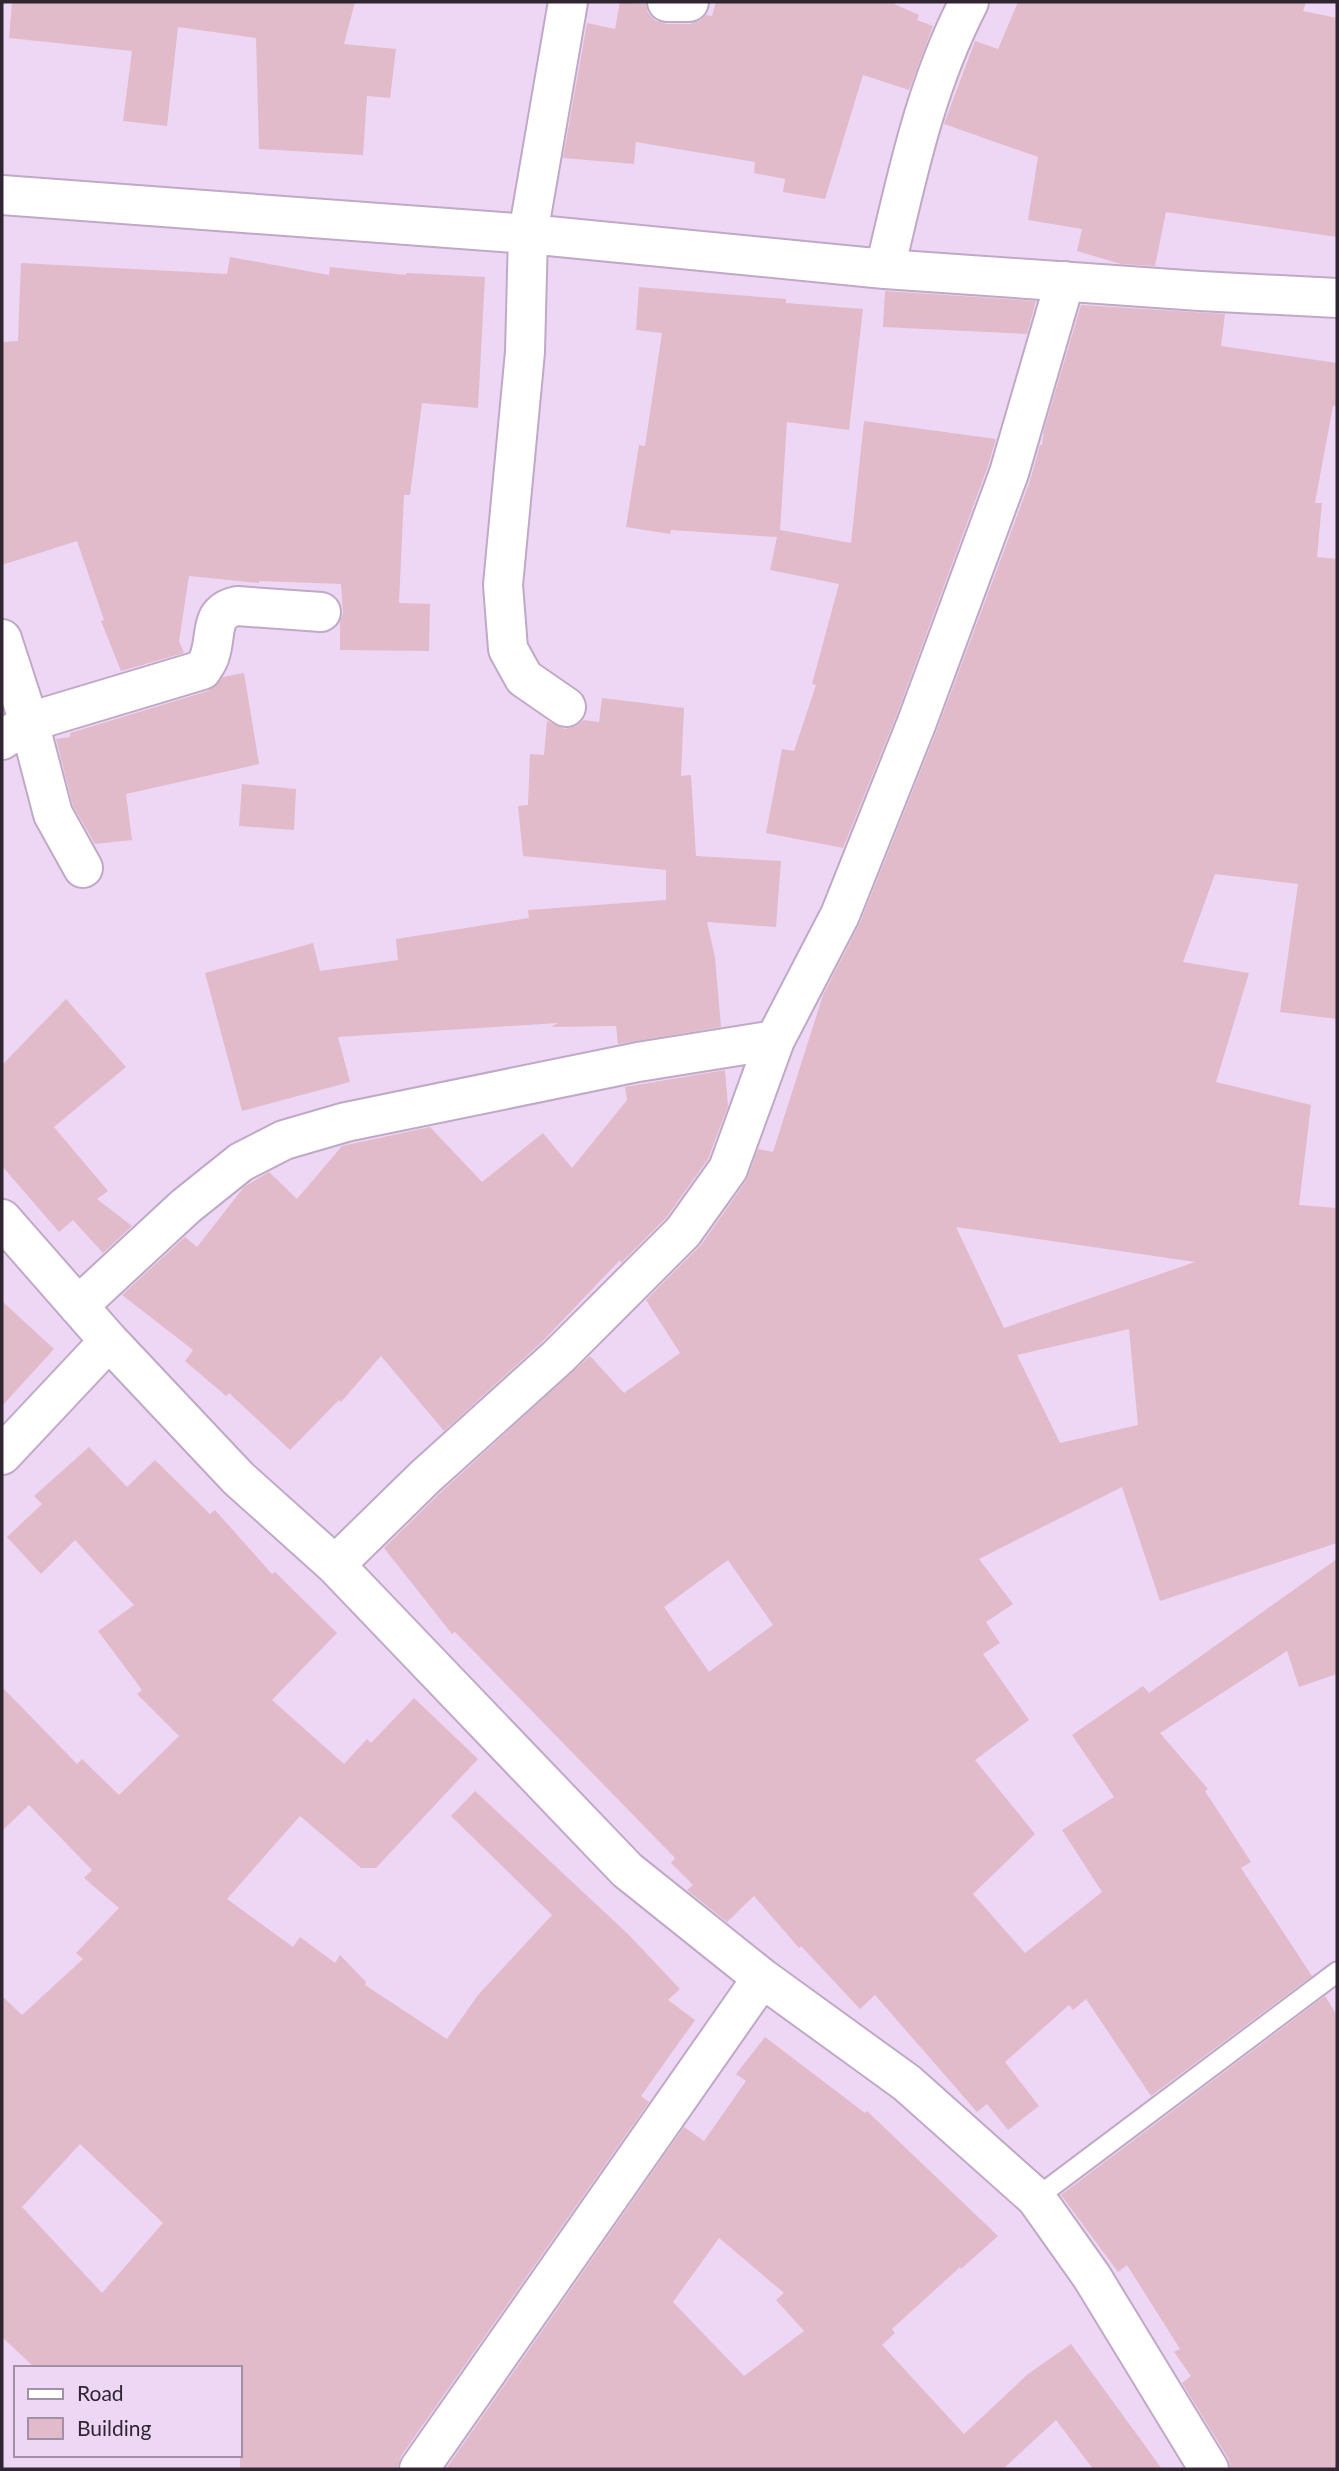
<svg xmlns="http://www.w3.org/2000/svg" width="1339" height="2471" viewBox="0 0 1339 2471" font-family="Lato,sans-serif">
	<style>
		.building { fill: #e2bbca; fill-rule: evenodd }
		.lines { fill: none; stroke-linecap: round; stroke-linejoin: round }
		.service-casing { stroke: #c0a9c6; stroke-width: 23 }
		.minor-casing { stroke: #c0a9c6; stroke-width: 42 }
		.service { stroke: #fff; stroke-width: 19 }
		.minor { stroke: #fff; stroke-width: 38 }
	</style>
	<rect width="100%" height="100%" fill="#eed6f5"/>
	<path class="building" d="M12,2H355L344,44L396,49L390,98L367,96L363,155L259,149L256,38L178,27L167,126L123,121L132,51L9,38Z
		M620,2L646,4L648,13L656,21L667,24H690L699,21L706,15L712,16L716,2H890L919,15L917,20L933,26L909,90L863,75L825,199L783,192L785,179L754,173L755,162L636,142L634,164L563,158L587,23L615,29Z
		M1018,2H1306L1303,11L1337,18V237L1166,212L1155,266L1121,264L1077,251L1082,229L1028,220L1038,157L944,124L975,41L998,49Z
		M230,257L329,275L330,267L406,275V273L485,277L478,408L422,403L410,495H404L399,603L430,604L429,651L340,650V621L343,613L341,584L259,581V583L189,576L179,641L184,653L121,671L101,621L104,620L77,541L2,565V342L18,341L21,263L227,274Z
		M639,287L786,299V303L863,309L849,430L787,422L780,530L851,543L864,421L996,439L988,466L897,714L843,848L766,833L782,749L794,751L816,685L812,684L839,584L770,570L777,537L671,530L670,534L626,527L639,445L645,446L662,333L636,330Z
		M885,291L1036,301L1027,334L883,327Z
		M1081,305L1225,314L1221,346L1337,363V406H1333L1315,503H1322L1317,557L1337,559V1019L1280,1012L1298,884L1215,874L1183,962L1249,973L1216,1082L1311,1105L1299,1205L1337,1208V1543L1160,1601L1122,1487L979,1559L1013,1604L986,1622L1000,1643L983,1654L1029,1720L975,1760L1035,1834L973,1894L1025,1953L1102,1892L1062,1830L1114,1797L1072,1735L1143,1686L1149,1693L1337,1559V1674L1299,1687L1287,1651L1160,1733L1208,1789L1205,1791L1251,1862L1241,1868L1312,1976L1151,2096L1086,1999L1073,2010L1069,2005L1005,2062L1039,2106L1008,2130L987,2104L977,2112L875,1995L860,2009L801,1946L799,1948L754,1896L727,1922L687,1890L693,1885L671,1863L675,1858L455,1632L452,1634L384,1548L440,1493L590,1356L624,1393L680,1353L646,1300L701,1245L746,1181L758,1149L773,1152L823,995L860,923L937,730L1030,481L1040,445H1042L1044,430ZM956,1227L1195,1262L1004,1328ZM1129,1329L1138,1425L1060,1443L1017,1355ZM728,1560L773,1625L709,1672L664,1607Z
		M244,673L259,764L126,794L132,840L95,844L73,806L56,739L70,737V733L208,691L223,677Z
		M602,698L684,708L681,776L691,775L696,856L781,861L776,927L707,922L715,957L721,1027L618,1044L616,1026L551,1027L558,1023L338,1037L350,1082L242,1111L205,973L313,943L320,971L398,960L396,939L529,918L528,910L666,900V870L523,856L518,806L528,805L530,754L544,755L547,721L565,729L576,726L584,720L599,722Z
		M242,784L296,789L294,830L239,826Z
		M66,999L126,1067L54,1127L108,1191L97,1199L132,1226L103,1253L73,1220L59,1232L2,1166V1065Z
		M725,1070L728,1106L708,1159L666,1218L621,1263L620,1260L543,1341L444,1431L381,1356L341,1402L339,1400L290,1450L229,1393L226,1396L185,1361L193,1350L122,1295L185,1237L197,1247L244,1187L269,1172L297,1199L342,1146L430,1127L482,1182L543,1133L572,1168L627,1100L625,1087Z
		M2,1301L54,1349L2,1406Z
		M89,1447L127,1487L155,1460L210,1514L215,1510L272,1574L275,1572L337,1633L272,1700L344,1764L367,1739L371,1743L414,1698L478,1759L376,1868H361L300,1816L227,1899L293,1947L300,1937L335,1963L340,1955L366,1982L365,1985L447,2039L478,1995L552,1915L451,1816L475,1791L629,1935L680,1989L668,2000L695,2020L641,2096L649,2102L401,2456L397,2469H240V2368H35L2,2337V1996L22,2015L83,1959L76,1953L119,1908L84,1878L92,1870L29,1805L2,1831V1687L77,1764L82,1759L119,1795L179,1736L137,1694L142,1690L98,1631L134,1605L75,1540L41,1574L7,1537L42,1504L34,1496ZM80,2144L163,2223L102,2293L22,2207Z
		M1325,1996L1337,2015V2469H1231L1228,2458L1182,2383L1191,2376L1174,2352L1180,2349L1127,2265L1118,2272L1061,2195Z
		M765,2037L865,2113L867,2111L998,2236L961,2269L960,2267L892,2329L895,2333L882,2345L964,2434L1028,2374L1071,2344L1162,2469H1093L1056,2420L1003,2469H446L684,2127L704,2141L746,2081L736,2074ZM719,2238L784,2293L776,2300L804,2331L744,2376L673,2302Z"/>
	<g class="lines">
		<g class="service-casing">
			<path id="service" d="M1036,2198L1337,1972"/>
		</g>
		<g class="minor-casing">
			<path id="minor" d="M667,2H689
				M2,195L528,234L885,269L1200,291L1337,298
				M885,269C907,176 925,87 969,2
				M2,639L29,722L53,814L83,868
				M566,707L524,678L508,649L503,585L525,352L528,234L568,2
				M2,740L29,722L202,670C205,665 209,660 210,655C217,634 209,612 237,606L321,612
				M2,1219L109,1341L238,1478L335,1565L627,1870L762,1978L907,2083L1036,2198L1092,2277L1209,2469
				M78,1306L186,1206L241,1162L284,1140L346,1122L638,1062L775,1040
				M2,1455L109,1341
				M335,1565L425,1477L558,1357L683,1232L728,1169L775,1040L840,915L917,722L1009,473L1065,281
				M419,2469L762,1978"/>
		</g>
		<use href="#service" class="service"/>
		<use href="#minor" class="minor"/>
	</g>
	<rect width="1339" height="2471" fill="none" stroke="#2f2632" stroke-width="7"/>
	<rect x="14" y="2366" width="228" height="91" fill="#eed6f5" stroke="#a290a7" stroke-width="2"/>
	<rect x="28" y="2389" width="35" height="10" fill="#ffffff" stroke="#a290a7" stroke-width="2"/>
	<text x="77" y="2401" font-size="21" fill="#2f2632">Road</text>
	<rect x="28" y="2418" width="35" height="21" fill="#e2bbca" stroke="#a290a7" stroke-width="2"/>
	<text x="77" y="2436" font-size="21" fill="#2f2632">Building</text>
</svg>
